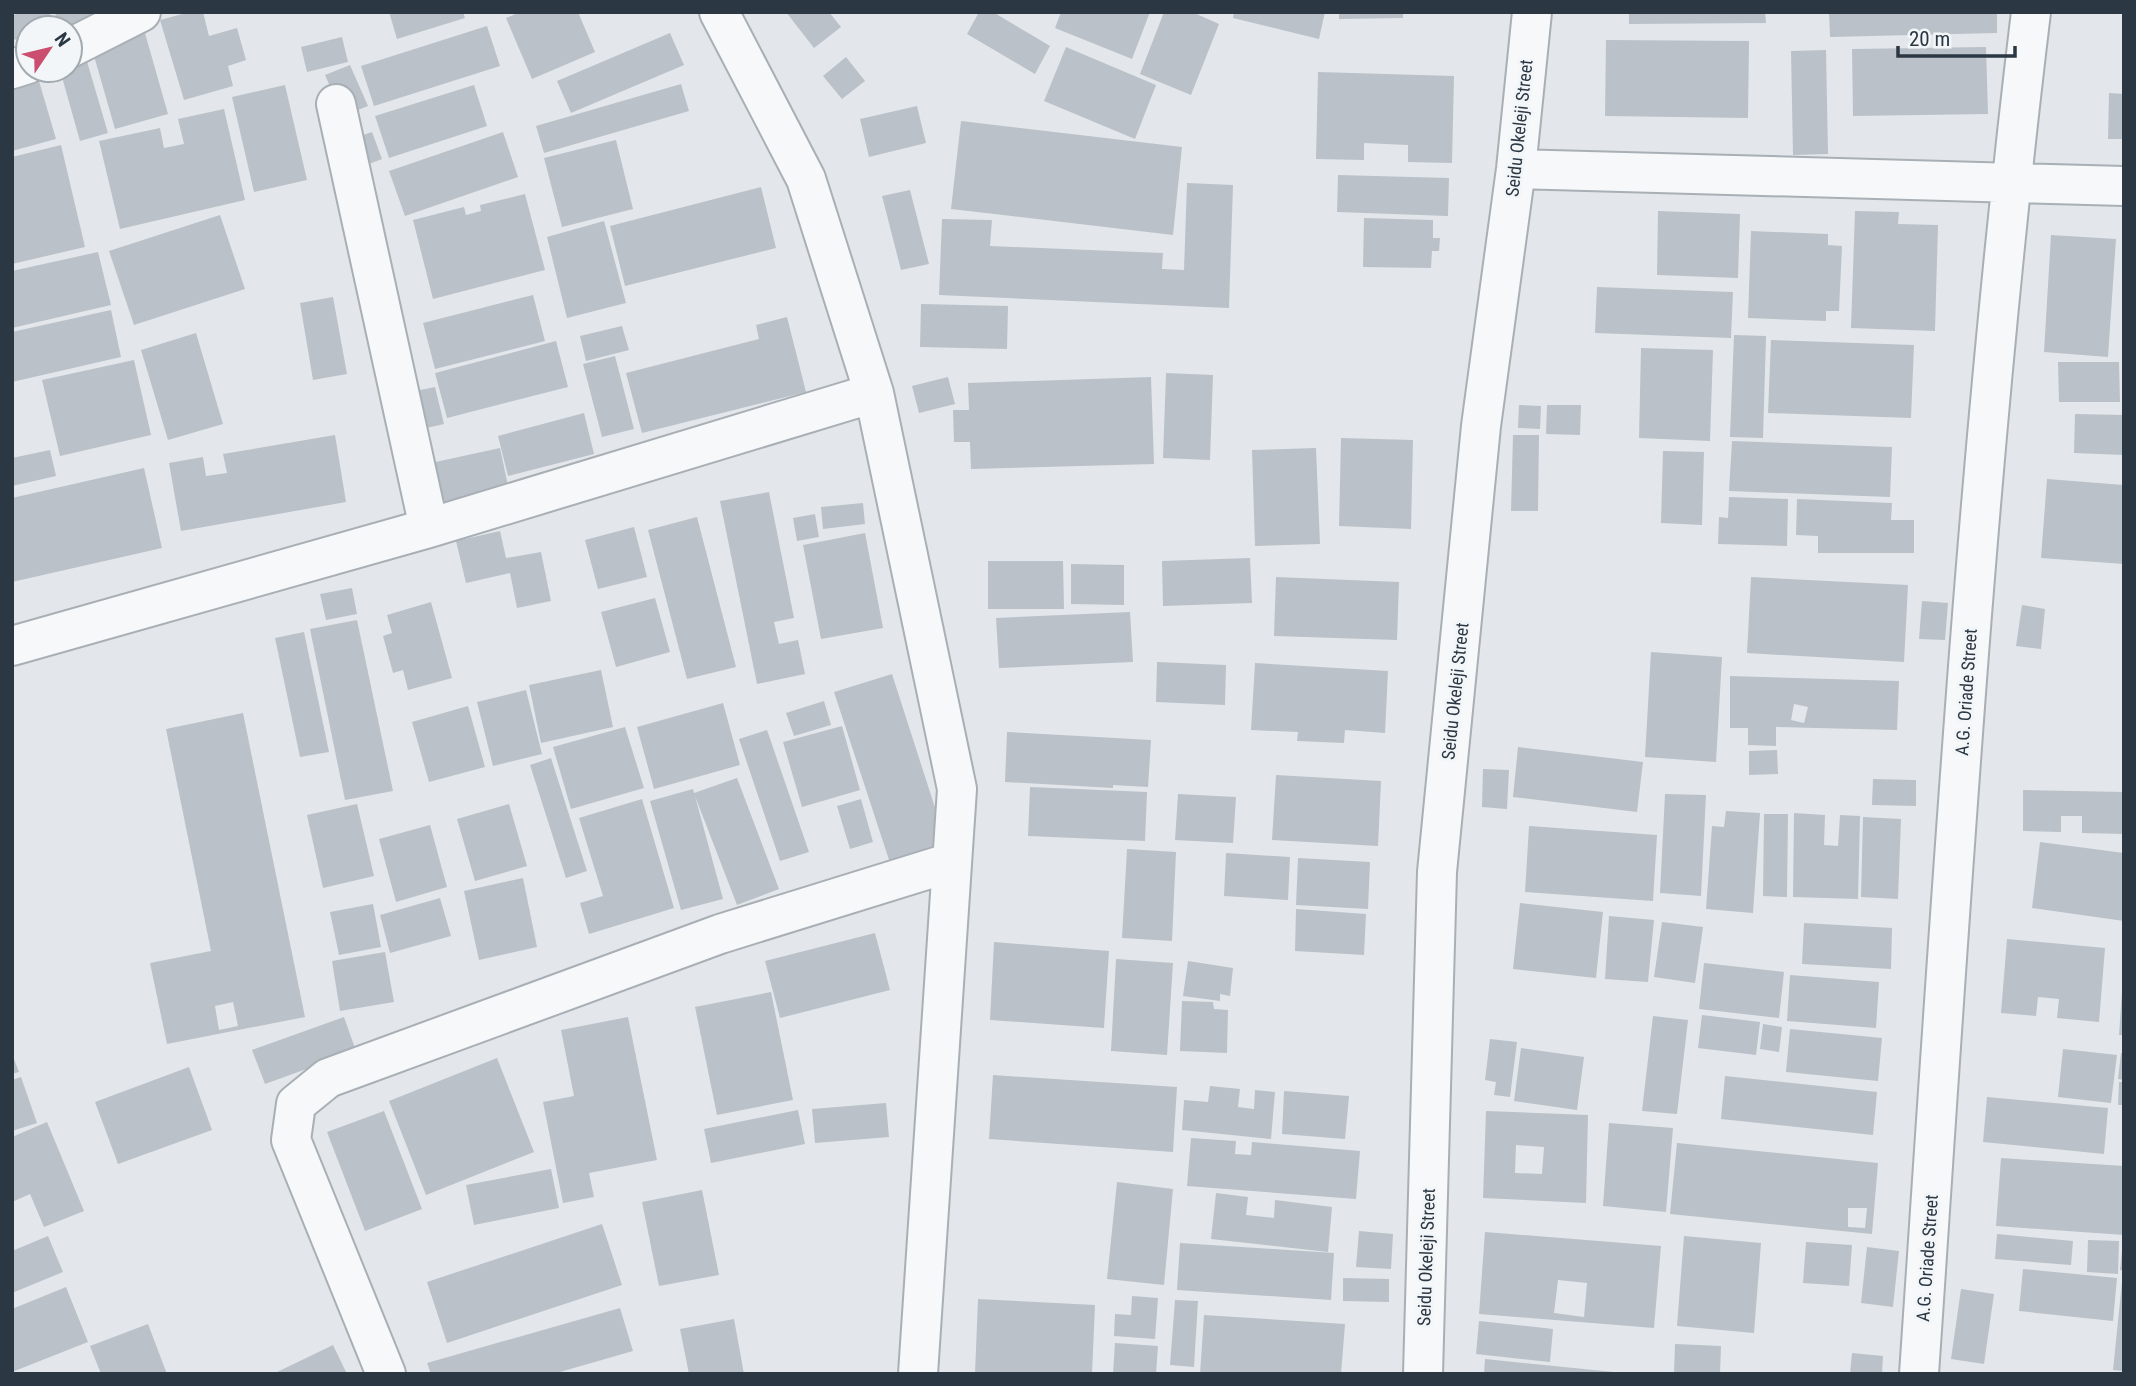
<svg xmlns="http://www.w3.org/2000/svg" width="2136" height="1386" viewBox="0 0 2136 1386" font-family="'Roboto Condensed',sans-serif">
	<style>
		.building { fill: #bac1c8; fill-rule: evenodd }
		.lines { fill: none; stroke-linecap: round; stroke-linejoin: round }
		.minor-casing { stroke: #a8afb5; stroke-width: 42 }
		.minor { stroke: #f6f8f9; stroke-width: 38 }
		.labels { text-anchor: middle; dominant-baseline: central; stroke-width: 6; stroke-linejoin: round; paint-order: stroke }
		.street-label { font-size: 18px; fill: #2b3743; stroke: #f3f6f8 }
	</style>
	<rect width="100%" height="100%" fill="#e3e7eb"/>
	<path class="building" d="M27,12H50L52,28H28V38L12,40V15Z
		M55,12H114L70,28H60Z
		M190,12H203L209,36L237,28L246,60L228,66L233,86L184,100L160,20Z
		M389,12H463L465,18L397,39Z
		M520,12H578L595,52L532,79L506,18Z
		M786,12H829L841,27L814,48Z
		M979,12H993L1050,46L1035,74L967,34Z
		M1061,12H1150L1132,59L1055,28Z
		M1164,12H1192L1219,24L1191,95L1140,74Z
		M1234,12H1325L1319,39L1233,18Z
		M1339,12H1403V18L1339,19Z
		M1629,12H1765L1766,23L1629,24Z
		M1829,12H1997V33L1830,37Z
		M143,26L168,114L115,129L90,42Z
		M487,26L500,66L374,106L361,66Z
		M670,33L684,65L571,113L557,81Z
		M342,37L348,62L307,72L301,47Z
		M1606,40L1749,41L1748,118L1605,116Z
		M1066,47L1156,85L1135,139L1044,101Z
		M1986,47L1988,114L1853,116L1852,49Z
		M1826,50L1828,154L1793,155L1791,51Z
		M846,57L865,81L842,99L823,76Z
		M86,58L108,133L80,141L60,70H70V63Z
		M350,65L368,106L343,116L325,75Z
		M1318,72L1454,76L1452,163L1408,162V145L1364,143V160L1316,159Z
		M39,81L56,139L12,151V89Z
		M681,84L689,111L544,153L536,126Z
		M285,85L307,180L254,192L232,97Z
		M474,85L487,126L389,158L375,116Z
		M2109,93L2124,94V139H2108Z
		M917,106L926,143L869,157L860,119Z
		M224,109L245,200L120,229L99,141L160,128L164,148L184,144L178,119Z
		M961,121L1182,147L1173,235L951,209Z
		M372,132L382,159L356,169L345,141Z
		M503,132L518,177L405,216L389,171Z
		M616,140L633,209L562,227L544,158Z
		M61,145L85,247L12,264V157Z
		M1338,175L1449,178L1448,216L1337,212Z
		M1187,183L1233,185L1229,308L939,295L942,219L992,220L990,246L1163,253L1162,269L1184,270Z
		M761,187L776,248L625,286L610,226Z
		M910,190L929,264L901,270L882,196Z
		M525,194L545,270L433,299L413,220L464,207L466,215L481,211L480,205Z
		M1658,211L1740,214L1738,278L1657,275Z
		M1855,211L1899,212L1898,224L1938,225L1935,331L1851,328Z
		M220,215L245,289L134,325L109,251Z
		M1364,218L1433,220V238H1440L1439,251H1432L1431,268L1363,267Z
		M604,221L626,303L567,318L547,237Z
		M1751,231L1828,234V245L1842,246L1839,311H1826V321L1748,318Z
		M2051,235L2116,239L2108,357L2044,352Z
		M98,252L111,305L12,328V271Z
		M1597,287L1733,292L1731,338L1595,333Z
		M533,295L545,341L435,369L423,323Z
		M333,297L347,374L313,380L300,303Z
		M921,304L1008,306L1007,349L920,347Z
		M111,310L121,357L12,382V332Z
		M787,317L806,392L642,433L626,373L759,339L756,325Z
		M622,326L629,350L586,361L580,336Z
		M196,333L223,424L168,440L141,350Z
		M1734,335L1766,336L1763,438L1730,437Z
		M1771,340L1914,345L1911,418L1768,413Z
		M556,341L568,387L447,418L435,373Z
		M1641,348L1713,350L1710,441L1639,438Z
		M615,356L634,429L602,437L583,364Z
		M134,360L151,435L60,456L42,380Z
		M2058,362H2119L2120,402H2059Z
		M1166,373L1213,375L1210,460L1163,458Z
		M948,377L955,404L919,413L912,386Z
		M1151,377L1154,464L971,469L970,442H954L953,410H969L968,383Z
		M435,387L444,424L409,432L401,394Z
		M1519,405L1541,406L1540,429L1518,428Z
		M1547,405H1581L1580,435L1546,434Z
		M584,413L594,454L508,476L498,436Z
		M2075,414L2124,415V455L2074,453Z
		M335,435L346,502L181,531L169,463L203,457L206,476L227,473L223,454Z
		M1513,435H1539L1538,511H1511Z
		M1341,438L1413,440L1411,529L1339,526Z
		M1732,441L1892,447L1890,497L1729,491Z
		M500,448L510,495L428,513L417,466Z
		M1316,448L1320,544L1255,546L1252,450Z
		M50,450L56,476L12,486V458Z
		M1663,451L1704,452L1702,525L1661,523Z
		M144,468L162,548L12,582V498Z
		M2047,479L2124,485V564L2041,558Z
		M769,492L794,618L774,622L779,644L798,640L805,674L757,684L720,501Z
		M1729,497L1788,499L1787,546L1718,544L1719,517L1728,518Z
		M1797,499L1892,503L1891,520H1914V553H1818V536L1796,535Z
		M863,503L865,524L823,529L821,507Z
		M815,514L819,537L797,541L793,518Z
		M697,517L736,667L687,679L648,530Z
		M634,527L647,577L598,589L585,540Z
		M500,531L506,558L541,552L551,601L517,608L510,573L466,583L456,541Z
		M865,533L883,628L821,639L803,545Z
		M1250,558L1252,603L1163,606L1162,561Z
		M988,561H1063L1064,609H988Z
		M1071,564L1124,565V605L1071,604Z
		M1276,577L1399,582L1397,640L1274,636Z
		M1751,577L1908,585L1904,662L1747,653Z
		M352,588L357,614L326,620L320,594Z
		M655,598L670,652L616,667L601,612Z
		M1922,601L1948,603L1945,640L1919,639Z
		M431,602L452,678L408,690L403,670L393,673L383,636L392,633L387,615Z
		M2022,605L2045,609L2041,649L2016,646Z
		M1130,612L1133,662L999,668L996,618Z
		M357,620L393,791L345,800L310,629Z
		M304,632L329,752L300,757L275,638Z
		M1651,652L1722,657L1716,762L1645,757Z
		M1157,662L1226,665L1225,705L1156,702Z
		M1255,663L1388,671L1385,733L1345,730L1344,743L1297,741L1298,732L1251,730Z
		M601,670L613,727L541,743L529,685Z
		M892,674L948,848L891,866L834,692Z
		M1730,676L1899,681L1897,730L1776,727V746L1748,745V728H1730ZM1794,704L1808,707L1804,723L1791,720Z
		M526,690L542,754L493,766L477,702Z
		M824,701L831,725L794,736L786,713Z
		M723,703L740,765L654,789L637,727Z
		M468,706L485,767L429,782L412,722Z
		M243,713L305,1017L167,1044L150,963L211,951L166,729ZM233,1002L238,1026L219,1030L215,1006Z
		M842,726L860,790L802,807L783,742Z
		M625,727L644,788L571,809L553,747Z
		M767,730L809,852L780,861L739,739Z
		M1007,732L1151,740L1148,787L1113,785V788L1005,782Z
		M1518,747L1643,762L1637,812L1513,797Z
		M1777,750L1778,774L1749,775V751Z
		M551,758L587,871L566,878L530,765Z
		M1483,769L1509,770L1507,809L1482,807Z
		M1276,775L1381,781L1378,846L1272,840Z
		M737,778L779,889L737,905L695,796L723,899L681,910L650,801L693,789L694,793Z
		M1873,779L1916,780V806L1872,805Z
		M1030,787L1147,792L1145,841L1028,836Z
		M2023,790L2124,792V834L2082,833V816H2061V832L2023,831Z
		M1178,794L1236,797L1233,843L1175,840Z
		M1665,794L1706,795L1701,896L1660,893Z
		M642,799L674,908L589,934L580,903L603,896L579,818Z
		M861,799L873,842L850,849L837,806Z
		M357,804L374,876L323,888L307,815Z
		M509,804L527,866L475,881L457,819Z
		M1726,811L1760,813L1753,913L1706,909L1712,826L1724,827Z
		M1794,813L1825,815L1824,845L1838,846L1840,815L1860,816L1858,899L1793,897Z
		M1764,814H1788L1787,897L1763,896Z
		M1863,817L1901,819L1898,899L1861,897Z
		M430,825L447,887L396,902L379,839Z
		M1529,826L1657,835L1653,901L1525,892Z
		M2040,842L2124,853V921L2032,908Z
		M1127,849L1176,852L1172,941L1122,938Z
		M1226,853L1290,857L1288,900L1224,896Z
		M1298,858L1370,862L1368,909L1296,905Z
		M523,878L537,947L479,960L464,891Z
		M440,898L451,936L390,953L380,915Z
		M1520,903L1603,912L1596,978L1513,969Z
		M373,904L381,947L339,955L330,912Z
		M1296,909L1366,914L1364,955L1295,951Z
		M1609,916L1654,920L1648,982L1605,979Z
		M1662,922L1703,927L1695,983L1654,977Z
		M1804,923L1892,928L1891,969L1802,964Z
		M875,933L890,990L780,1018L765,961Z
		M2007,939L2105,948L2099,1022L2057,1018L2059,999L2038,997L2036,1016L2001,1013Z
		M994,942L1109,951L1104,1028L990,1020Z
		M385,952L394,1002L340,1011L332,961Z
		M1116,959L1173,963L1167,1055L1111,1051Z
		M1188,961L1233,968L1230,996L1220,994V1001L1183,996Z
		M1704,963L1784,972L1779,1018L1699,1009Z
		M1790,975L1879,982L1876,1028L1787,1021Z
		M771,992L793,1100L717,1115L695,1007Z
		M2122,992H2124V1035H2119Z
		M1182,1001L1213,1002L1214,1009L1228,1010L1227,1053L1180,1051Z
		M1702,1015L1760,1022L1756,1055L1698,1048Z
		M1653,1016L1688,1020L1677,1114L1642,1111Z
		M344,1017L356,1051L265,1084L252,1050Z
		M628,1017L657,1160L589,1173L594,1197L563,1203L543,1102L574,1096L561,1030Z
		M1763,1024L1782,1027L1779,1052L1760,1049Z
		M1790,1029L1882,1038L1878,1081L1786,1072Z
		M1490,1039L1517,1042L1510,1097L1494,1095L1496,1082L1485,1080Z
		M1521,1048L1584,1057L1577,1110L1514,1101Z
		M2063,1049L2117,1055L2111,1103L2058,1097Z
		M2121,1053L2124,1054V1080L2118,1079Z
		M12,1054L19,1072L12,1074Z
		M497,1058L534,1152L426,1195L389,1101Z
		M189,1067L212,1130L118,1164L95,1102Z
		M993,1075L1177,1087L1173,1152L989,1139Z
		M1725,1076L1877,1092L1873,1135L1721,1119Z
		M21,1077L37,1123L12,1131V1080Z
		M2119,1082H2124V1105H2118Z
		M1210,1086L1240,1089L1238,1107L1254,1109L1255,1090L1275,1092L1271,1139L1182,1130L1184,1100L1208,1102Z
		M1284,1091L1349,1096L1345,1139L1282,1134Z
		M1987,1097L2108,1108L2104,1154L1983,1142Z
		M886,1103L889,1137L815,1143L812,1109Z
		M798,1110L805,1144L711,1163L704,1129Z
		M384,1111L422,1209L365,1231L327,1132Z
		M1486,1111L1588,1115L1586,1203L1483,1198ZM1516,1145L1544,1147L1542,1174L1515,1173Z
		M47,1122L84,1211L44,1227L30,1194L12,1202V1137Z
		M1609,1123L1673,1128L1666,1212L1603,1206Z
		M1191,1138L1236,1141L1235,1154L1251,1155L1252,1142L1360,1151L1356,1199L1187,1186Z
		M1677,1143L1878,1163L1872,1234L1670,1214ZM1848,1208H1867L1865,1228L1848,1227Z
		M2001,1158L2124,1166V1235L1996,1226Z
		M551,1169L559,1208L474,1225L466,1185Z
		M1117,1182L1173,1189L1164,1285L1107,1279Z
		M702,1190L719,1275L659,1286L642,1202Z
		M1216,1193L1248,1197L1246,1215L1274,1218L1275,1200L1332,1207L1328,1252L1211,1239Z
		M602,1224L622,1285L447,1343L427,1282Z
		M1359,1231L1393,1234L1391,1269L1356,1267Z
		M1485,1232L1661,1246L1654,1328L1479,1314ZM1558,1280L1587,1283L1584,1317L1554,1313Z
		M1997,1234L2073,1241L2071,1265L1995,1259Z
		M48,1236L63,1272L12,1293V1251Z
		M1684,1236L1761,1243L1754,1333L1677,1326Z
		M2088,1240L2119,1241L2118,1274L2087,1272Z
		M1806,1242L1852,1245L1849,1286L1803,1283Z
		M1180,1243L1334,1253L1331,1300L1177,1290Z
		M1867,1247L1899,1251L1893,1307L1861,1303Z
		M2122,1251H2124V1271L2120,1270Z
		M2023,1269L2117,1278L2113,1321L2019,1311Z
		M1343,1278L1389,1279V1302L1343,1301Z
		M2122,1282H2124V1371L2113,1370Z
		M66,1287L88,1342L12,1372V1309Z
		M1961,1289L1994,1294L1984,1364L1951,1359Z
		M1132,1296L1158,1298L1155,1339L1114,1336L1115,1314L1131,1315Z
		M978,1299L1095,1305L1092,1374H975Z
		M1175,1300L1198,1301L1194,1367L1170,1365Z
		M620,1308L633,1351L553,1374H431L427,1363Z
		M1204,1315L1345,1324L1341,1374H1200Z
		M734,1319L744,1374H689L680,1329Z
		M1479,1321L1553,1329L1550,1362L1476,1354Z
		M148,1324L167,1374H101L90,1346Z
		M1115,1343L1158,1346L1156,1374H1113Z
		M1675,1344L1721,1346L1720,1374H1674Z
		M333,1345L347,1374H273Z
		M1852,1353L1883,1356L1882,1374H1850Z
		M1485,1359L1614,1372V1374H1484Z"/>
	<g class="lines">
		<g class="minor-casing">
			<path id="minor" d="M719,12L806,179L874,393L957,789L918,1374
				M70,48L141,12
				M12,69L28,64
				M336,104L429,528
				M1516,169L2124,186
				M12,646L429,528L874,393
				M386,1374L291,1140L296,1104L328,1078L720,934L952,862
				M1423,1374L1437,872L1481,426L1516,169L1532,12
				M1919,1374C1950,920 1976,464 2031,12"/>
		</g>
		<use href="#minor" class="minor"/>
	</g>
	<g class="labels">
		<g class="street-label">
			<text transform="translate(1519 128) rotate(-84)">Seidu Okeleji Street</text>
			<text transform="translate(1455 691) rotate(-84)">Seidu Okeleji Street</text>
			<text transform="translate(1966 692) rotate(-86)">A.G. Oriade Street</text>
			<text transform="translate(1426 1257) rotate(-88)">Seidu Okeleji Street</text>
			<text transform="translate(1927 1258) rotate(-86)">A.G. Oriade Street</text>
		</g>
	</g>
	<rect width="2136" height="1386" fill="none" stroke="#2b3743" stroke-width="28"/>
	<g transform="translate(49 49) rotate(55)"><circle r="33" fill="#f3f6f8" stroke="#a3aab0" stroke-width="2"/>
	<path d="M0-5L12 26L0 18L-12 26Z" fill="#cb4d70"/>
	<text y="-10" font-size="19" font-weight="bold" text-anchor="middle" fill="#2b3743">N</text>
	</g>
	<path d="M1898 46v10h117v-10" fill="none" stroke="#2b3743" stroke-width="3.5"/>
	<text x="1909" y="46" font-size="21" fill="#2b3743" stroke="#f3f6f8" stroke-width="5" paint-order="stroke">20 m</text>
</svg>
